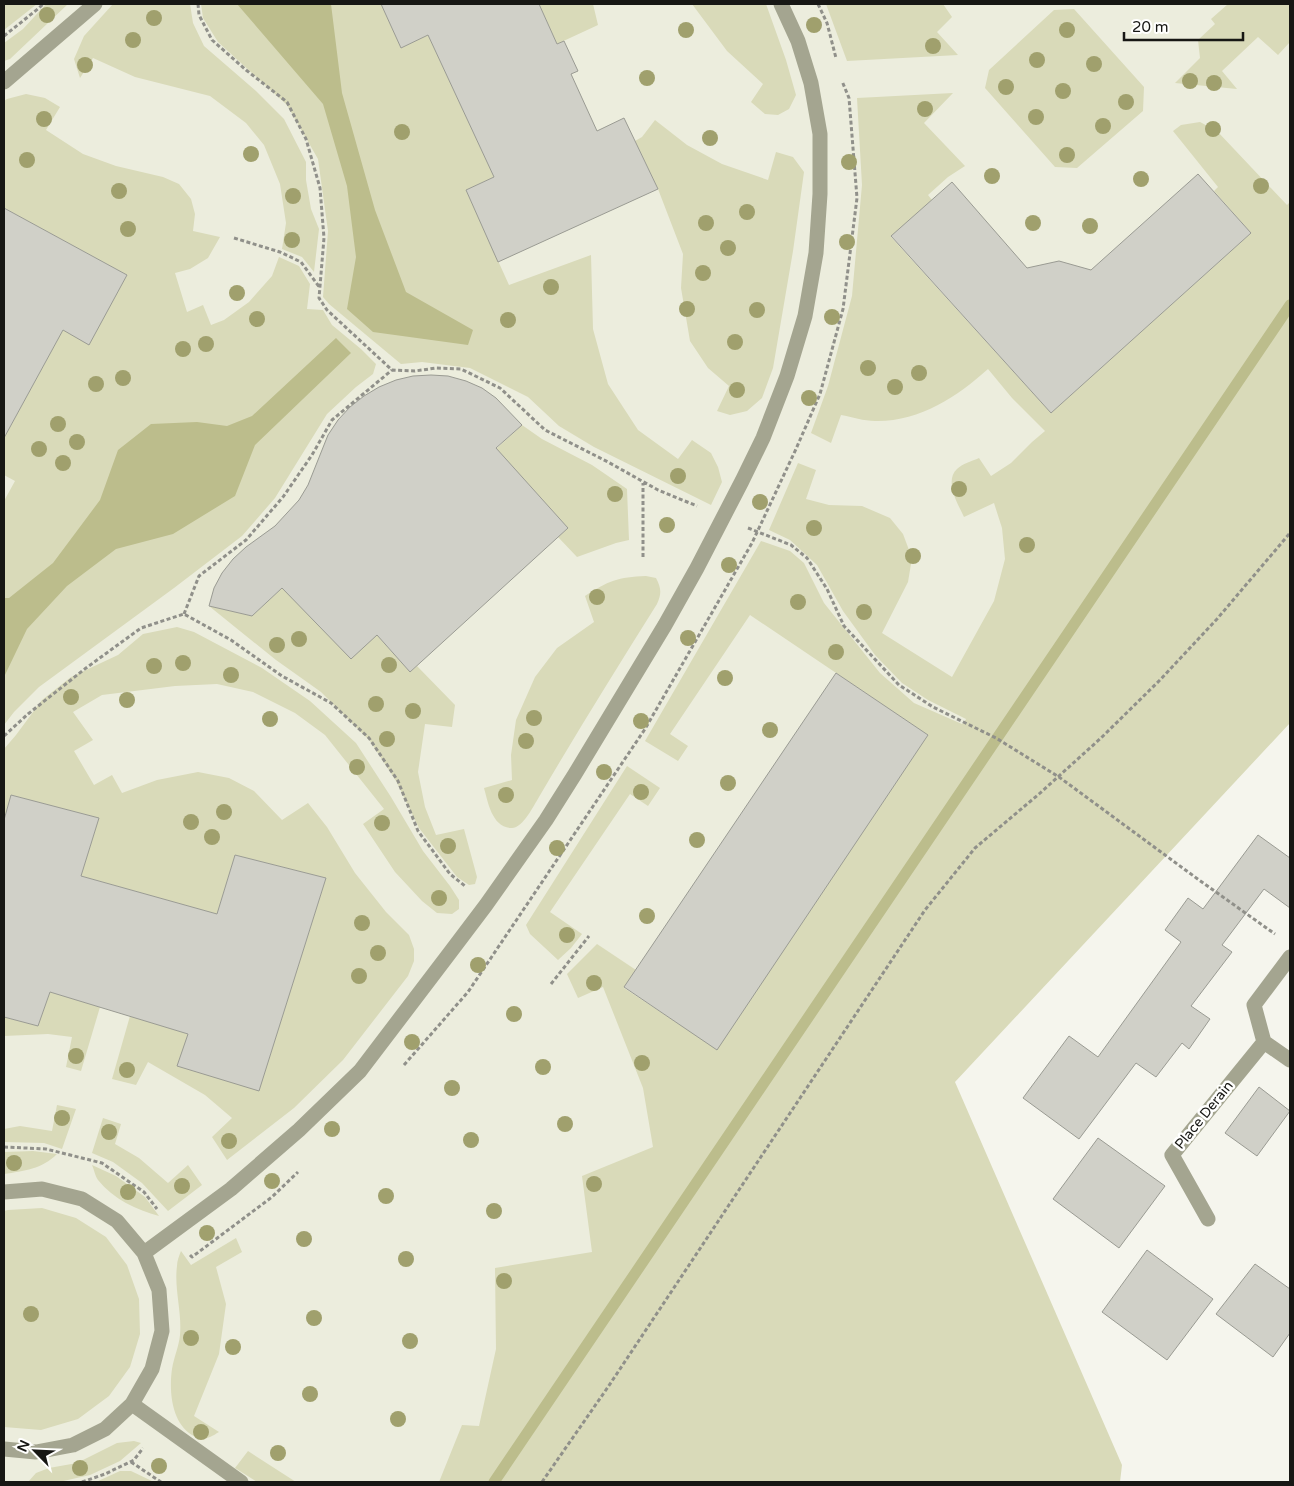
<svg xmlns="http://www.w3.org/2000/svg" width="1294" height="1486" viewBox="0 0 1294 1486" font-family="'Varela Round',sans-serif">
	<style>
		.built { fill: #eceddd }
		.green { fill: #d9dab9 }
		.water { fill: #bcbd8c }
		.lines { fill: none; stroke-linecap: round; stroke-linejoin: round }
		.stream { stroke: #bcbd8c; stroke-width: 11 }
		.building { fill: #d0d0c8; stroke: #9a9b93 }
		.path { stroke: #90908a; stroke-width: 3; stroke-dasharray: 4 2.5; stroke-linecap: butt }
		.lane { stroke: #a4a590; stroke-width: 15 }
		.street { stroke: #a4a590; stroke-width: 15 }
		.tree { fill: #a0a06d }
		.labels { text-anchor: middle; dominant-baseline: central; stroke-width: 5; stroke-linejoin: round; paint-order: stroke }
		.street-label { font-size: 14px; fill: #171714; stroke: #fffffe }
	</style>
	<rect width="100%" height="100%" fill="#f5f5ed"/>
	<path class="built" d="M4,4H1290V239L450,1482H4Z"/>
	<path class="green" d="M4,4H37L4,30Z
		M46,4H68L10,59L4,61V43L23,29Z
		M113,4H190L193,23L204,46L256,91L284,119L306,162V180L311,209L319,229L314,272L302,257L282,249L286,223L280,184L264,145L246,123L210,96L135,77L93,58L80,78L74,59L84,36Z
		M201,4H381L401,48L428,35L494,177L466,190L509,285L591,255L593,329L608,384L638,430L678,459L692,440L711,453L718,467L722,482L711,505L594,447L559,426L528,397L470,368L422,362L401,364L329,304L323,297L328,231L318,159L287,105L218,42L203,18Z
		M539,4H593L598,25L557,44Z
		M692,4H766L786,60L796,95L789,109L778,115L765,114L751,102L763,84L727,51Z
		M826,4H943L952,17L937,32L958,55L847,61Z
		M1228,4H1290V42L1278,55L1258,37L1222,71L1237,89L1175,83L1200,58L1198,40L1215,24L1211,19Z
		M1074,9L1144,87L1143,111L1077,168L1055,167L985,88L989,70L1054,10Z
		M953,93L924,123L965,166L948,177L928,195L932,200L891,237L1051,413L1251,233L1214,191L1218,187L1173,131L1181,125L1200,122L1217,131L1287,205L1290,202V723L955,1082L1122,1465L1120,1482H439L462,1425L479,1426L496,1349L495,1268L592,1252L582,1176L653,1147L643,1088L603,987L578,998L567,974L597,944L636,970L624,988L717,1049L928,735L750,615L670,734L688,746L678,761L645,741L761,541L790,551L804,563L824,603L880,673L914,703L962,724L966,719L928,700L902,683L875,655L843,611L817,565L790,540L769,530L798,463L816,470L806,499L829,505L862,506L890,518L903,534L912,558L908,582L882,633L952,677L994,601L1005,559L1002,528L994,503L964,517C958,504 944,481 957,469C962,464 972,461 979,458L991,476L1011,463L1032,442L1045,431L1012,398L988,369C957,397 919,422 875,421C864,421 852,417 841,415L831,443L811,433L828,386L852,296L862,185L857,98Z
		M26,94L45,98L60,107L46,130L83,154L116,166L163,177L179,184L191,199L195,214L193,231L220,237L208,258L190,269L175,273L187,312L203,305L211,325L224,320L249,302L272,276L279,257L299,266L310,284L307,309L323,310L332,325L361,349L376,364L373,374L356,387L327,414L275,498L242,536L174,588L39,687L14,712L4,725V501L15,481L4,475V438L63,330L89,344L127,275L4,208V101L7,99Z
		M655,120L687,145L722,164L768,180L776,152L793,157L804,172L793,251L773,368L762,398L747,411L730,415L717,411L729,386L708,368L690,341L681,288L683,254L658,189L635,141L642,137Z
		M522,425L542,439L592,465L627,489L629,540L616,543L577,557L558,537L568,528L496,449Z
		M646,576L656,578C661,588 662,593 657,604C617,668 577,732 539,797C534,805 523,828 512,828C492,828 488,802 484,788L512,780L511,755L516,720L535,677L557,648L594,622L585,596C608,581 618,577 646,576Z
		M282,588L377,635L410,672L417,666L455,705L452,727L425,724L418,772L425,807L436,835L464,829L477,877L475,884L469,885L457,877L419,828L396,781L370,741L321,692L276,660L209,606L252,616Z
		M177,627L194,632L262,668L310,701L356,743L391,797L423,851L450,886L459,900V909L452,914L437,913L422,901L395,872L363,824L384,809L325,735L295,713L253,692L217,684L175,686L102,695L73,712L93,740L74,751L94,785L112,775L122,793L157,780L198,772L229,778L254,791L282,820L308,803L327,827L355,873L386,912L409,935L414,949V961L408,976L343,1060L294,1108L227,1160L212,1137L232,1118L205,1095L148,1062L136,1085L112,1079L130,1016L188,1034L178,1066L259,1090L326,878L235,855L217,914L81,876L99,818L11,795L4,820V749L16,735L42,700L71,677L118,655L143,634Z
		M627,766L660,788L648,806L630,794L550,912L582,934L571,948L558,960L530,934L526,925Z
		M50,992L100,1007L81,1071L66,1067L72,1037L48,1034L4,1036V1017L38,1026Z
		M57,1105L76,1109L62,1149L44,1143L4,1142V1129L20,1126L52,1131Z
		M103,1118L121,1124L115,1144L139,1158L168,1183L188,1165L202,1185L168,1211L142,1183L113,1162L92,1153Z
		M33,1151L57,1154C42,1169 24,1171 4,1174V1152Z
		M92,1165L116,1176L145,1197L159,1216C137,1210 113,1199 98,1180C95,1176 94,1169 92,1165Z
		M42,1208L76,1218L106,1237L127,1265L139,1299L140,1334L130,1367L109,1396L78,1419L41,1430L4,1427V1211L8,1210Z
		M236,1238L242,1252L216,1267L226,1304L219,1354L194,1416L219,1432C209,1438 203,1442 192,1435C171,1422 169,1390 172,1369C174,1357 179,1346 180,1335C182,1312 174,1289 177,1266C177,1261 179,1256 181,1251L191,1265Z
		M134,1441L141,1443L120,1461L90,1475L59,1482H28L36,1473L49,1468L77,1463L117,1443Z
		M248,1451L296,1482H257L235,1468Z
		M120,1471H131L154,1482H96Z"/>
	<path class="water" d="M237,4H331L342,93L375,210L406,292L473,330L468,345L373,332L347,309L356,257L347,186L323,104Z
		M336,338L351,353L255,445L235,496L173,534L116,549L67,586L27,629L4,677V598H9L53,563L100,500L118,450L151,424L197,422L227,426L252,416Z"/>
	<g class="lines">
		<path class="stream" d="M494,1482L1290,305"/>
	</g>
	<path class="building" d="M381,4H539L557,44L564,41L578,71L571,74L597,131L624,118L658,189L498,262L466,190L494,177L428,35L401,48Z
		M1198,174L1251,233L1051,413L891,236L952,182L1027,268L1059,261L1091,270Z
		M4,208L127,275L89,345L63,330L4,438Z
		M431,375L448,376L466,381L482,388L496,398L522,425L496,448L568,528L410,672L377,635L351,659L282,588L252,616L209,606L214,588L222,573L233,559L246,547L275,526L299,500L308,485L328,435L338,420L350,407L364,396L379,387L396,380L413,376Z
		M836,673L928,735L717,1050L624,987Z
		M11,795L99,818L81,876L217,914L235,855L326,878L259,1091L177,1066L188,1034L50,992L38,1026L4,1017V820Z
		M1258,835L1290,858V908L1264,889L1222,945L1232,952L1191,1006L1210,1019L1189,1049L1182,1043L1156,1077L1136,1063L1079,1139L1023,1098L1069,1036L1098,1057L1181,942L1165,930L1188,898L1203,909Z
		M1259,1087L1290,1111L1257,1156L1225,1133Z
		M1098,1138L1165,1186L1119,1248L1053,1199Z
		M1147,1250L1213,1299L1167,1360L1102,1312Z
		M1255,1264L1290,1289V1333L1273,1357L1216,1314Z"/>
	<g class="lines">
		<path class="path" d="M198,4L199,15L212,40L246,70L287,102L306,139L320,188L324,238L319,298L327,310L392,370L415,371L436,368L461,369L500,388L545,430L608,462L658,490L697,506
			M818,4L827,23L836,58
			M4,36L39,8L43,4
			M234,238L280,252L301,262L320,288
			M748,528L791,545L807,558L827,589L844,626L899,685L933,707L996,738L1059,777L1199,880L1275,934
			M643,557V483
			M184,614L199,576L246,540L283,497L312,455L332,420L392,370
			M4,736L28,714L86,668L141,628L184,614L231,640L282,676L331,703L369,738L398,781L418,831L450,874L465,886
			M551,984L589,936
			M404,1065L468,992L645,729L752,543L796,449L820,394L843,309L857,198L849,98L842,81
			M4,1147L46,1149L102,1163L144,1192L157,1209
			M190,1255L192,1257L272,1197L298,1172
			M131,1462L161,1482
			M82,1482L105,1474L134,1460L143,1448
			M542,1482L608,1387L925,910L975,848L1039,794L1101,738L1160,680L1217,619L1290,533"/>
		<path class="lane" d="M4,82L95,4
			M4,1192L42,1189L82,1199L117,1221L144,1253L159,1290L162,1331L152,1369L132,1404L105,1429L73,1445L36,1452L4,1449
			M144,1253L231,1189L299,1130L360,1071L452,950L486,905L546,820L575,774L665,625L697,568L742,481L763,438L787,376L805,316L816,253L820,194V134L811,83L798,41L781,4
			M132,1404L241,1482"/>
		<path class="street" d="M1290,957L1254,1005L1264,1042L1290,1060
			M1208,1219L1172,1155L1264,1042"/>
	</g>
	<g class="tree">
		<circle cx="47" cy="15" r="8"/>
		<circle cx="154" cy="18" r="8"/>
		<circle cx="814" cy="25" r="8"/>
		<circle cx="686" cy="30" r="8"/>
		<circle cx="1067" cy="30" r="8"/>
		<circle cx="133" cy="40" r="8"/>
		<circle cx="933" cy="46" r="8"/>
		<circle cx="1037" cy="60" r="8"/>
		<circle cx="1094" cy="64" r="8"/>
		<circle cx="85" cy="65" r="8"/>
		<circle cx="647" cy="78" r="8"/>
		<circle cx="1190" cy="81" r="8"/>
		<circle cx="1214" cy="83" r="8"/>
		<circle cx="1006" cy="87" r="8"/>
		<circle cx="1063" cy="91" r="8"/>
		<circle cx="1126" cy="102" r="8"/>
		<circle cx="925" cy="109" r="8"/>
		<circle cx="1036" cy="117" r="8"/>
		<circle cx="44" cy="119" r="8"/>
		<circle cx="1103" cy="126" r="8"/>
		<circle cx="1213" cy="129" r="8"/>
		<circle cx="402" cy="132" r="8"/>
		<circle cx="710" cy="138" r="8"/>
		<circle cx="251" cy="154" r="8"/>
		<circle cx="1067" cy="155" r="8"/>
		<circle cx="27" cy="160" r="8"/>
		<circle cx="849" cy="162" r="8"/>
		<circle cx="992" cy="176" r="8"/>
		<circle cx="1141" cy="179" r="8"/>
		<circle cx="1261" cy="186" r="8"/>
		<circle cx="119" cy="191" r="8"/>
		<circle cx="293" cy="196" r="8"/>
		<circle cx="747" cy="212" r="8"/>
		<circle cx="706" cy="223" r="8"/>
		<circle cx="1033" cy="223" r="8"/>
		<circle cx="1090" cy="226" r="8"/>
		<circle cx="128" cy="229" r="8"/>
		<circle cx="292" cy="240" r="8"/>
		<circle cx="847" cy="242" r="8"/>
		<circle cx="728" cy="248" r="8"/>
		<circle cx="703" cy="273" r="8"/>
		<circle cx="551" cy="287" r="8"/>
		<circle cx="237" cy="293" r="8"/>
		<circle cx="687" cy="309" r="8"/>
		<circle cx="757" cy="310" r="8"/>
		<circle cx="832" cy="317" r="8"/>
		<circle cx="257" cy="319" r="8"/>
		<circle cx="508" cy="320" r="8"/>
		<circle cx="735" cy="342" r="8"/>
		<circle cx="206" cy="344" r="8"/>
		<circle cx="183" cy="349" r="8"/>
		<circle cx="868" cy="368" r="8"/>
		<circle cx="919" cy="373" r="8"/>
		<circle cx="123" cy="378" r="8"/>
		<circle cx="96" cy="384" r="8"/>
		<circle cx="895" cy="387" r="8"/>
		<circle cx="737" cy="390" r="8"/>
		<circle cx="809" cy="398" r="8"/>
		<circle cx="58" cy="424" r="8"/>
		<circle cx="77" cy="442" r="8"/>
		<circle cx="39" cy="449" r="8"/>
		<circle cx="63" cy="463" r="8"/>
		<circle cx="678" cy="476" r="8"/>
		<circle cx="959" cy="489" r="8"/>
		<circle cx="615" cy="494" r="8"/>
		<circle cx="760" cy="502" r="8"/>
		<circle cx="667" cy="525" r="8"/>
		<circle cx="814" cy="528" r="8"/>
		<circle cx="1027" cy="545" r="8"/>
		<circle cx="913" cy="556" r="8"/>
		<circle cx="729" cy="565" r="8"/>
		<circle cx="597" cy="597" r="8"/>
		<circle cx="798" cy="602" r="8"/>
		<circle cx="864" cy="612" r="8"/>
		<circle cx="688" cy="638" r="8"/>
		<circle cx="299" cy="639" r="8"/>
		<circle cx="277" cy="645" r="8"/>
		<circle cx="836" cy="652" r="8"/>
		<circle cx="183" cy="663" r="8"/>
		<circle cx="389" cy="665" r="8"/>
		<circle cx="154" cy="666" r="8"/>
		<circle cx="231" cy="675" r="8"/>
		<circle cx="725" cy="678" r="8"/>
		<circle cx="71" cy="697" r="8"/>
		<circle cx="127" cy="700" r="8"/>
		<circle cx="376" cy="704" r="8"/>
		<circle cx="413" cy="711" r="8"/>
		<circle cx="534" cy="718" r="8"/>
		<circle cx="270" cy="719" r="8"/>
		<circle cx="641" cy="721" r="8"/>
		<circle cx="770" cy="730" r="8"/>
		<circle cx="387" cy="739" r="8"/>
		<circle cx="526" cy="741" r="8"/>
		<circle cx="357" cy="767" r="8"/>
		<circle cx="604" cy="772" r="8"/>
		<circle cx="728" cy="783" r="8"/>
		<circle cx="641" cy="792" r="8"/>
		<circle cx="506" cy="795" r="8"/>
		<circle cx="224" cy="812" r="8"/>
		<circle cx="191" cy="822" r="8"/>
		<circle cx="382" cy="823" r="8"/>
		<circle cx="212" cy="837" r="8"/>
		<circle cx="697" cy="840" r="8"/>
		<circle cx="448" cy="846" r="8"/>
		<circle cx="557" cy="848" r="8"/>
		<circle cx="439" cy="898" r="8"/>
		<circle cx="647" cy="916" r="8"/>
		<circle cx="362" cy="923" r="8"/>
		<circle cx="567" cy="935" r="8"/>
		<circle cx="378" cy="953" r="8"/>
		<circle cx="478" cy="965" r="8"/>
		<circle cx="359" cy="976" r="8"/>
		<circle cx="594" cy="983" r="8"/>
		<circle cx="514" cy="1014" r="8"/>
		<circle cx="412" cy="1042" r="8"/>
		<circle cx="76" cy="1056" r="8"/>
		<circle cx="642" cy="1063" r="8"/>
		<circle cx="543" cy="1067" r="8"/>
		<circle cx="127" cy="1070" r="8"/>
		<circle cx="452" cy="1088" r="8"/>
		<circle cx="62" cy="1118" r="8"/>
		<circle cx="565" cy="1124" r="8"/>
		<circle cx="332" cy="1129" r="8"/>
		<circle cx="109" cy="1132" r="8"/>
		<circle cx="471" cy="1140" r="8"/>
		<circle cx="229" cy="1141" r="8"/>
		<circle cx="14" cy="1163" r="8"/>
		<circle cx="272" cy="1181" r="8"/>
		<circle cx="594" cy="1184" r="8"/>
		<circle cx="182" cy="1186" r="8"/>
		<circle cx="128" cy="1192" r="8"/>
		<circle cx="386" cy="1196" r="8"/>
		<circle cx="494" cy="1211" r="8"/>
		<circle cx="207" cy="1233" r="8"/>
		<circle cx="304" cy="1239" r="8"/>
		<circle cx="406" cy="1259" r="8"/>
		<circle cx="504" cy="1281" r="8"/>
		<circle cx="31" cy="1314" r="8"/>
		<circle cx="314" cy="1318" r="8"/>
		<circle cx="191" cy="1338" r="8"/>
		<circle cx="410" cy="1341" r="8"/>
		<circle cx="233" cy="1347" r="8"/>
		<circle cx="310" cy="1394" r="8"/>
		<circle cx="398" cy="1419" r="8"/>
		<circle cx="201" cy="1432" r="8"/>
		<circle cx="278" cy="1453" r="8"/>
		<circle cx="159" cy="1466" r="8"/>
		<circle cx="80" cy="1468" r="8"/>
	</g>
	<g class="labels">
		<g class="street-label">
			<text transform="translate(1204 1115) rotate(-51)">Place Derain</text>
		</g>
	</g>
	<rect width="1294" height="1486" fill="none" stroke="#171714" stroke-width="10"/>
	<g transform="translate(35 1451) rotate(294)" stroke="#fffffe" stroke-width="4" paint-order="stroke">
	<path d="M0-4L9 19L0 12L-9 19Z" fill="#171714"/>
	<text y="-8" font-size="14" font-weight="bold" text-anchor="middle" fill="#171714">N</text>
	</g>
	<path d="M1124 32v8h119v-8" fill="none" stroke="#171714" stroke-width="2.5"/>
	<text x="1132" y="32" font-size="15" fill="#171714" stroke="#fffffe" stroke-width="4" paint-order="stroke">20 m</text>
</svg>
